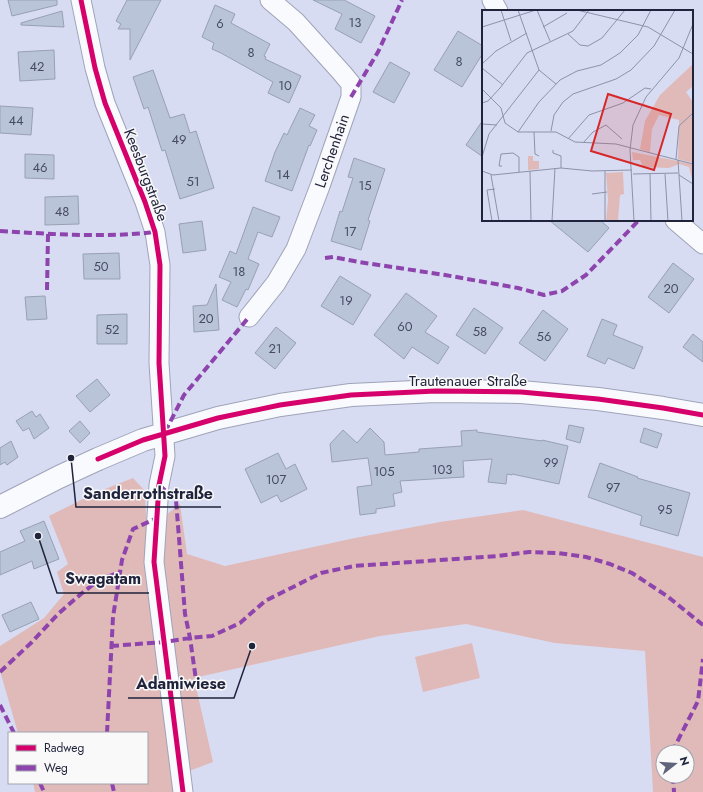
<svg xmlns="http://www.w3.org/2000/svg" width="703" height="792" viewBox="0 0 703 792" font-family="Jost,sans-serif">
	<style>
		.green { fill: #e0b9b9; fill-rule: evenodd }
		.building { fill: #b9c4d9; stroke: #97a1b3 }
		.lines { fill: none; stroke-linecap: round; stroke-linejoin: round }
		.minor-casing { stroke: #9fa3b8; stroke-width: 21 }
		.tertiary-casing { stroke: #9fa3b8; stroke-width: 24 }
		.minor { stroke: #f9fafd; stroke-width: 19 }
		.tertiary { stroke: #f9fafd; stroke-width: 22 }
		.quiet { stroke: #8e44ad; stroke-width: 4; stroke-dasharray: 8 4; stroke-linecap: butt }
		.cycleway-casing { stroke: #f9f9f9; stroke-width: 8 }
		.cycleway { stroke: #d6006c; stroke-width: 5 }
		.labels { text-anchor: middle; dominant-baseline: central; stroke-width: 3; stroke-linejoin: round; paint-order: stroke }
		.number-label { font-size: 13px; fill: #464b62 }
		.street-label { font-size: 15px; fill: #1f233b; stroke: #f9f9f9 }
		.inset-road { fill: none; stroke: #8e92a9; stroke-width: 1 }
		.view { fill: #d62828; fill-opacity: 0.15; stroke: #d62828; stroke-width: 2 }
		.inset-edge { fill: none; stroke: #1f233b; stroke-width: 2 }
		.leader { fill: none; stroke: #1f233b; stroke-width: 1.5 }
		.callout-dot { fill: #1f233b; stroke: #f9f9f9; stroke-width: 1.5 }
		.callout-label { font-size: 16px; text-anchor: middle; font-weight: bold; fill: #1f233b; stroke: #f9f9f9; stroke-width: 3; stroke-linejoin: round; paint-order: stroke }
	</style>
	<rect width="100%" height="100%" fill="#d8dcf2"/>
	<path class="green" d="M133,478L145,491C148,592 162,692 174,792H35L33,783H147V733H18L0,671V646L44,618L64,594L57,572L68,564L49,516L95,493Z
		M180,504L187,554L225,566L355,538L440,522L523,510L703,557V792H653L645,651L555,643L466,624L380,636L194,678L213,762L189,771L161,563L166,515ZM663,752H687V776H663Z
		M472,643L480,678L423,692L415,657Z"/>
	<path class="building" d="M8,0H57V5L12,16Z
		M127,0H161L130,60V29H118L121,24L116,21Z
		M313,0H344L375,16L361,43L335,29L342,14Z
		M215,5L235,14L231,23L270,44L264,56L266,57L265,59L301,76L289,103L268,93L273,82L221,53L212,49L214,43L202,37Z
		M62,11L64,27L21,25V23Z
		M458,31L483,46V53L462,87L434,70Z
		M54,50L55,79L20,81L18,52Z
		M390,62L410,73L394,103L373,92Z
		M153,70L170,118L184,114L190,133L196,131L214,188L180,199L165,150L162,151L148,107L144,109L133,77Z
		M0,106L33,108L31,135L0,133Z
		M300,108L315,115L309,126L317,130L310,146L309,145L292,191L265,181L275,152L284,133L287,135Z
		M483,120V157L466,145Z
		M25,154L54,155V179L25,178Z
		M354,158L385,169L368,220L370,221L361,250L331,241L340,211L342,212L353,178L348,177Z
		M78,196L79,224L45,225V197Z
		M253,207L280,217L272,237L258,232L248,259L259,264L248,290L246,289L237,307L222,300L231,282L219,277L230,251L236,254Z
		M549,220H600L609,228L588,252Z
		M202,221L206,250L183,253L179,224Z
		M119,253L120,279H84L83,254Z
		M673,263L694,279L669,313L648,297Z
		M340,276L371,295L353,325L321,306Z
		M216,284L219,330L194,332L193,306L207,305Z
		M406,293L437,316L425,332L449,347L438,364L412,347L404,359L374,335Z
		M45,296L47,319L27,320L25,297Z
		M474,308L503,328L485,354L456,335Z
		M543,310L568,329L545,361L519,343Z
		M127,314V344H97V315Z
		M602,319L617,325L613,335L643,347L634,369L608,358L605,364L587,356Z
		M276,327L296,343L275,369L255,353Z
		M693,334L703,342V362L683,347Z
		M97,379L110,395L90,412L76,396Z
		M32,411L36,417L40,414L49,428L34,439L29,428L23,431L16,421Z
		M80,421L90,433L80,443L69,431Z
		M569,425L584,428L580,443L566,439Z
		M370,428L384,442L385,455L419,452V449L462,446L461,431L477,430V432L542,441V440L568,446L559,484L512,474V475L507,474L506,484L488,482L492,459L463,461L464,477L400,481L402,492L393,494L395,506L376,509V513L360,515L357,487L372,485L368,458L332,462L330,444L343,430L357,443Z
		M644,428L662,434L657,448L640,442Z
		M11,441L18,457L7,465L5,462L0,465V448Z
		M278,453L286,469L295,464L307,489L281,502L277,495L261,503L245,469Z
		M600,463L638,477L637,478L690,493L678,536L640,525L642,516L588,497Z
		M44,521L59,559L34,569L32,561L0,575V552L25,541L20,531Z
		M31,602L39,619L10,632L2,615Z"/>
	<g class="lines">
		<g class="minor-casing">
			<path id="minor" d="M81,0L95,68L105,103L145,202L155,232L160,265L159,363L165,456L159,485L154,562L183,792
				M492,0L498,11
				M675,220L703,244
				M249,317L276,283L296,249L320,186L351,97V84L342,73L296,22L270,0"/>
		</g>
		<g class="tertiary-casing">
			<path id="tertiary" d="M0,507L59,477L98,459L143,440L218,418L280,405L351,395L436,391L521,392L598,399L663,408L703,415"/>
		</g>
		<use href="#minor" class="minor"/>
		<use href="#tertiary" class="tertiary"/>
		<path class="quiet" d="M351,97L378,52L402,0
			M0,231C51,234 104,238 155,232
			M325,258L333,257L359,262L445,275L518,288L544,295L562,291L586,275L619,241L639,220
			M47,290L48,234
			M165,432L184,395L249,317
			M159,485L176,500L185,614L190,638L196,680
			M111,646L164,642L190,638L212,636L240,623L265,601L321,573L354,566L498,556L529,552L558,553L586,557L610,564L632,573L667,596L703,625
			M0,672L32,642L58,614L81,594L99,580L120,572
			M0,705L14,733
			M107,733L113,617L122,560L133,529L157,518
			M672,752L698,701L703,659
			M673,776L674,792
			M40,783L44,792
			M112,783L114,792"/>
		<g class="cycleway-casing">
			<path id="cycleway" d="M81,0L95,68L105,103L145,202L155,232L160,265L159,363L165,456L159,485L154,562L183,792
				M98,459L143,440L218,418L280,405L351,395L436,391L521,392L598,399L663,408L703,415"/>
		</g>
		<use href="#cycleway" class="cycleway"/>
	</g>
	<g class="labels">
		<g class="number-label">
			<text x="355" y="22">13</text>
			<text x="220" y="23">6</text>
			<text x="251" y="52">8</text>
			<text x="459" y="61">8</text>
			<text x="37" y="66">42</text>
			<text x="285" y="85">10</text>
			<text x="16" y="120">44</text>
			<text x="179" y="139">49</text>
			<text x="40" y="167">46</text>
			<text x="283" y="174">14</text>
			<text x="193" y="181">51</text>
			<text x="365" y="185">15</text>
			<text x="62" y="211">48</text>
			<text x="350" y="231">17</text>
			<text x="101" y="266">50</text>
			<text x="239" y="271">18</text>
			<text x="671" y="288">20</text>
			<text x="346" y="300">19</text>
			<text x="206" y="318">20</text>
			<text x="405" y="326">60</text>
			<text x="112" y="329">52</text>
			<text x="480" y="331">58</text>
			<text x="544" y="336">56</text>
			<text x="275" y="348">21</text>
			<text x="551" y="462">99</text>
			<text x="442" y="469">103</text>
			<text x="384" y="471">105</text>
			<text x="276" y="479">107</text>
			<text x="613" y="487">97</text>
			<text x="665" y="509">95</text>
		</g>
		<g class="street-label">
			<text transform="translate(332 151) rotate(-71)">Lerchenhain</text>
			<text transform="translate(146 175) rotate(69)">Keesburgstraße</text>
			<text x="468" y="381">Trautenauer Straße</text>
		</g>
	</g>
	<g transform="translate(482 10)">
		<rect width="211" height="211" fill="#d8dcf2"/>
		<path d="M211,54V76L204,82L211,92V153L196,149L197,110L177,105L170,119L168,142L175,145L158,139L163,111L178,85ZM150,142L211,154V173L207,157L197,154L187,158L161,157L158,150H151ZM46,146H51V151H57V159L46,160ZM141,162L142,184L138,185L136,211H124L126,190L124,163Z" fill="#e0b9b9"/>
		<path class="inset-road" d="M19,0L29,31M55,0L68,31M95,0L166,17L211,44M0,17L54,0M61,17L85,3M86,24L98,35L106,36L120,28L143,0M0,54L14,41L45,23M0,58L21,75M57,60L74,74M0,79L19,98L23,113L36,122H74L93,132L134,134L211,154M0,93L6,91L18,78L45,43L91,21L107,0M0,114L15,115M69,121L72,105L81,92L91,84L134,69L149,60L172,36L193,0M36,122L57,92L78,70L95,61L119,55L138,43L156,25L169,0M52,122L53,144L57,146M86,129L107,105L141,93L163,78L169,79M101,133L111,122L124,115L140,129M71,140V143L79,146V158M0,147L7,124L57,60L36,0M194,149L197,116L211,103M196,150L200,211M20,156H17L19,144L31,143L37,147V162M0,161L11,165L79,158L110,161L150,160M48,161L49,211M151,164L196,163M168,164L169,211M183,164L186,211M9,165L17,211M197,165L211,174M110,184L125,182M10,211L5,180L13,179M70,211L73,158M123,211V161M152,211L148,140L151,115L164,87L197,48L211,14"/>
		<path class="view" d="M126,84L189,104L172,160L109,141Z"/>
		<rect width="211" height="211" class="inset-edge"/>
	</g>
	<path class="leader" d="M71 458L76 507H221M38 536L57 593H149M252 646L234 698H128"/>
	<g class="callout-dot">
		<circle cx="71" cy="458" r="4"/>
		<circle cx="38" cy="536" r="4"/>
		<circle cx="252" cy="646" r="4"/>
	</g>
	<g class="callout-label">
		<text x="148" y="499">Sanderrothstraße</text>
		<text x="103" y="584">Swagatam</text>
		<text x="181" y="689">Adamiwiese</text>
	</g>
	<rect x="8" y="732" width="140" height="52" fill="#f9f9f9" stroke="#a2a3ad"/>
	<rect x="16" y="745" width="20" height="6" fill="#d6006c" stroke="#a2a3ad"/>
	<text x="44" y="752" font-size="12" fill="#1f233b">Radweg</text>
	<rect x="16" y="765" width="20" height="6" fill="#8e44ad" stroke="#a2a3ad"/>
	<text x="44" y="772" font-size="12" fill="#1f233b">Weg</text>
	<g transform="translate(675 764) rotate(73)"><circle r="19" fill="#f9f9f9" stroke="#a2a3ad"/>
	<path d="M0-3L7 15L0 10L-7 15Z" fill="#60647b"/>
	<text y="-6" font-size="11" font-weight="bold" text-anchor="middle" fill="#1f233b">N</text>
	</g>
</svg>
